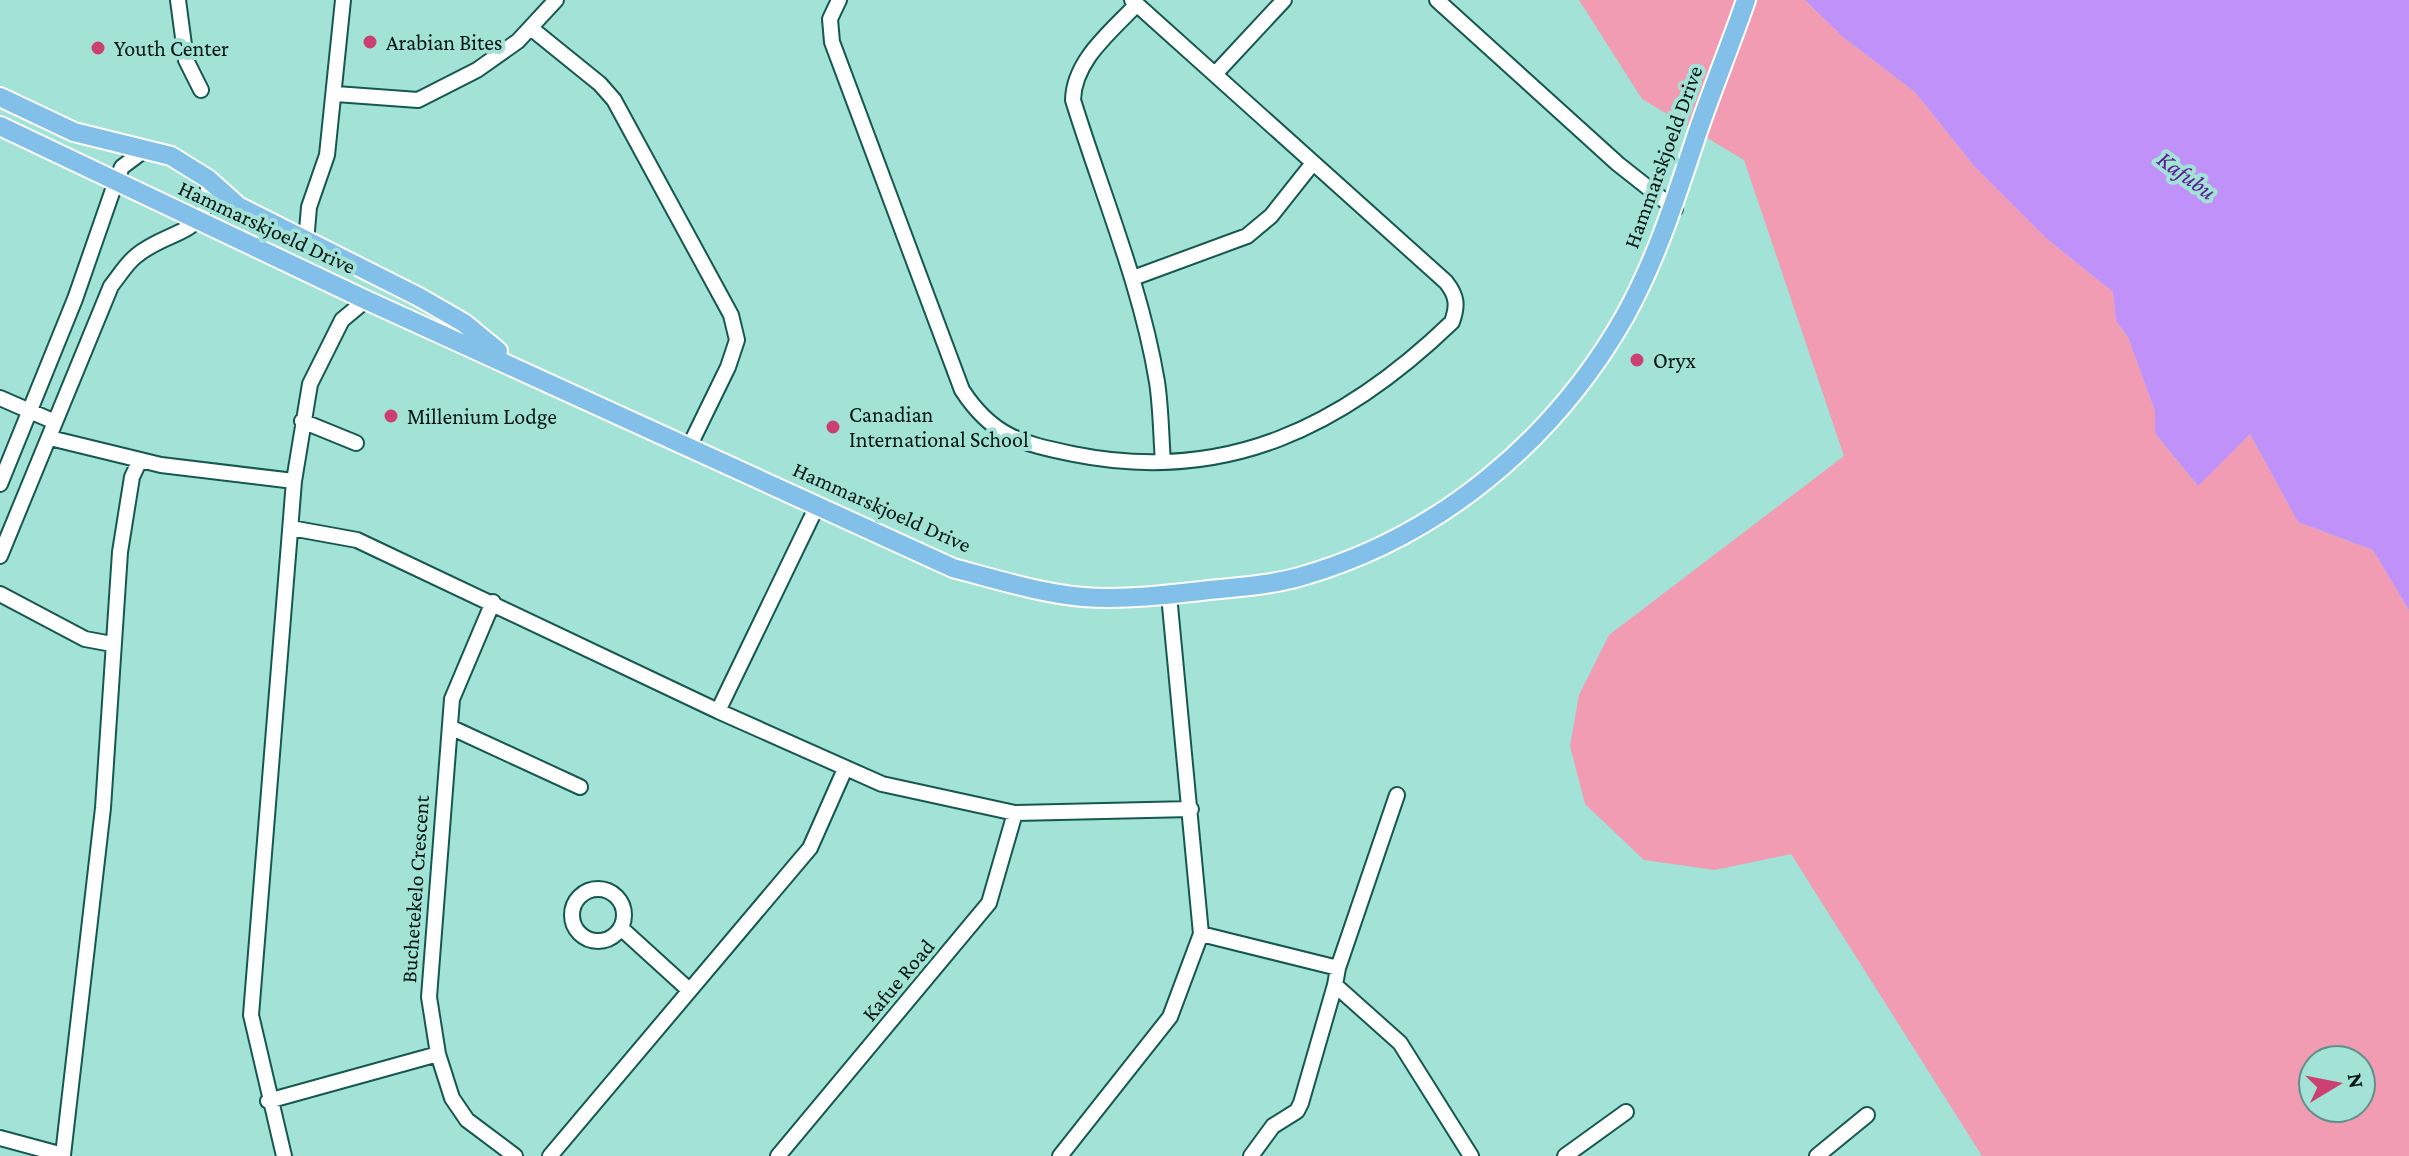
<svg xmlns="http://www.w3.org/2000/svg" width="2409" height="1156" viewBox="0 0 2409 1156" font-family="'Crimson Pro',serif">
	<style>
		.green { fill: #f19cb2; fill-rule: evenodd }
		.water { fill: #bf91f9 }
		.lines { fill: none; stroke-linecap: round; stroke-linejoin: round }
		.minor-casing { stroke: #155850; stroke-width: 18 }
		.major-casing { stroke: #fff; stroke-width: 22 }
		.minor { stroke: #fff; stroke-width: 14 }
		.major { stroke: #82c0e9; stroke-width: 18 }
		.poi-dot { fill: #cc4071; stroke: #a2e2d7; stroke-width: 3 }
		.labels { text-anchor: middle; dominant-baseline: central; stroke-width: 8; stroke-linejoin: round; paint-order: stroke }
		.poi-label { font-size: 22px; fill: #001512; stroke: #a2e2d7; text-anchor: start }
		.street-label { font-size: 22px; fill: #001512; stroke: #a2e2d7 }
		.water-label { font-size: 24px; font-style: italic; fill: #5d1a95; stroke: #a2e2d7 }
	</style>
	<rect width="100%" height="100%" fill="#a2e2d7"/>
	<path class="green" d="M1579,0H1805L1843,37L1915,92L1975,167L2047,239L2113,292L2116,321L2128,337L2155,411V433L2197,485L2250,434L2298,522L2373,550L2409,610V1156H1982L1791,854L1715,870L1644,860L1585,804L1570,746L1579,695L1609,635L1844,456L1744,160L1642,99ZM2313,1060H2361V1108H2313Z"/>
	<path class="water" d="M1805,0H2409V610L2373,550L2298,522L2250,434L2198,486L2155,433V411L2128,337L2116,321L2113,292L2047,239L1975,167L1915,92L1843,37Z"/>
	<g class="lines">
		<g class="minor-casing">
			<path id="minor" d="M178,0L186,60L201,90
				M839,0L830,19L832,42L962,390C992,436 1020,443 1073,454C1226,485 1344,426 1452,322C1458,305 1457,296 1446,282L1132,0
				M1437,0L1618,164L1675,209
				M1137,4C1111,32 1074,60 1073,100C1102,194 1141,285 1157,382C1161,408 1161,436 1163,462
				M532,29L600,84L614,100L731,315L737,340L728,367L690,445
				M1216,73L1284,0
				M336,94L418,100L477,70L518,41L556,0
				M306,242L309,207L327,155L343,0
				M1133,278L1247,236L1271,216L1313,163
				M0,398L55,422
				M302,421L356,443
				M50,438L161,465L294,481
				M0,484L75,299L116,181L122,167L146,149
				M291,528L357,540L718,711L882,784L1015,813L1191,809
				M0,556L111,286C119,276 127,263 136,256C171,227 211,238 208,179
				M0,594L85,639L112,644
				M493,602L452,699L429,997L438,1054L452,1098L467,1120L515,1156
				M718,711L817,506
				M450,727L580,787
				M572 915a26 26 0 1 1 52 0a26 26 0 1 1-52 0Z
				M622,929L689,990
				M1201,934L1338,968L1397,795
				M1338,968L1335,985L1400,1043L1471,1156
				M268,1101L438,1054
				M0,1138L63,1155L103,808L120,552L132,477L140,460
				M284,1156L251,1015L294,481L310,384L342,320L366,300
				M550,1156L810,848L845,769
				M778,1156L989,903L1015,813
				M1060,1156L1170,1017L1201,934L1169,595
				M1251,1156L1273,1126L1297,1111L1301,1103L1335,985
				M1565,1156L1626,1112
				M1817,1156L1867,1115"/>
		</g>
		<g class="major-casing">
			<path id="major" d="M0,97L74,132L171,156L208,179L238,206L419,297L464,323L498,351
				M0,126L366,300L953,568C995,579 1039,593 1083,597C1125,600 1167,595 1209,590C1239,587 1270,585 1299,577C1438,538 1554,441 1625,316C1658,256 1677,194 1698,131C1713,87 1731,44 1746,0"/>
		</g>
		<use href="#minor" class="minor"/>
		<use href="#major" class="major"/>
	</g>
	<g class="poi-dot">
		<circle cx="370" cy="42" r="8"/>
		<circle cx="98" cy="48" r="8"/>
		<circle cx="1637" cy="360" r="8"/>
		<circle cx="391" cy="416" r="8"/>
		<circle cx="833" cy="427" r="8"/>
	</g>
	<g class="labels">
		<g class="poi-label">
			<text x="386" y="42">Arabian Bites</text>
			<text x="114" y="48">Youth Center</text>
			<text x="1653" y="360">Oryx</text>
			<text x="849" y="414">Canadian<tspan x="849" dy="25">International School</tspan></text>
			<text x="407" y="416">Millenium Lodge</text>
		</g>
		<g class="street-label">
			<text transform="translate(1663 157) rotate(-70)">Hammarskjoeld Drive</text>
			<text transform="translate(267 227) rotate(25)">Hammarskjoeld Drive</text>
			<text transform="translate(882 507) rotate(24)">Hammarskjoeld Drive</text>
			<text transform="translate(415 889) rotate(-86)">Buchetekelo Crescent</text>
			<text transform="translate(898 980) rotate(-50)">Kafue Road</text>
		</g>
		<g class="water-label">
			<text transform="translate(2187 175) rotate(36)">Kafubu</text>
		</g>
	</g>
	<g transform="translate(2337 1084) rotate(80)"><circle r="38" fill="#a2e2d7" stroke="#619088" stroke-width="2"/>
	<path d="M0-6L14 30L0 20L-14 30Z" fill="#cc4071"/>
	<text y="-12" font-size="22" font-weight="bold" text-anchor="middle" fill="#001512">N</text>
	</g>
</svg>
